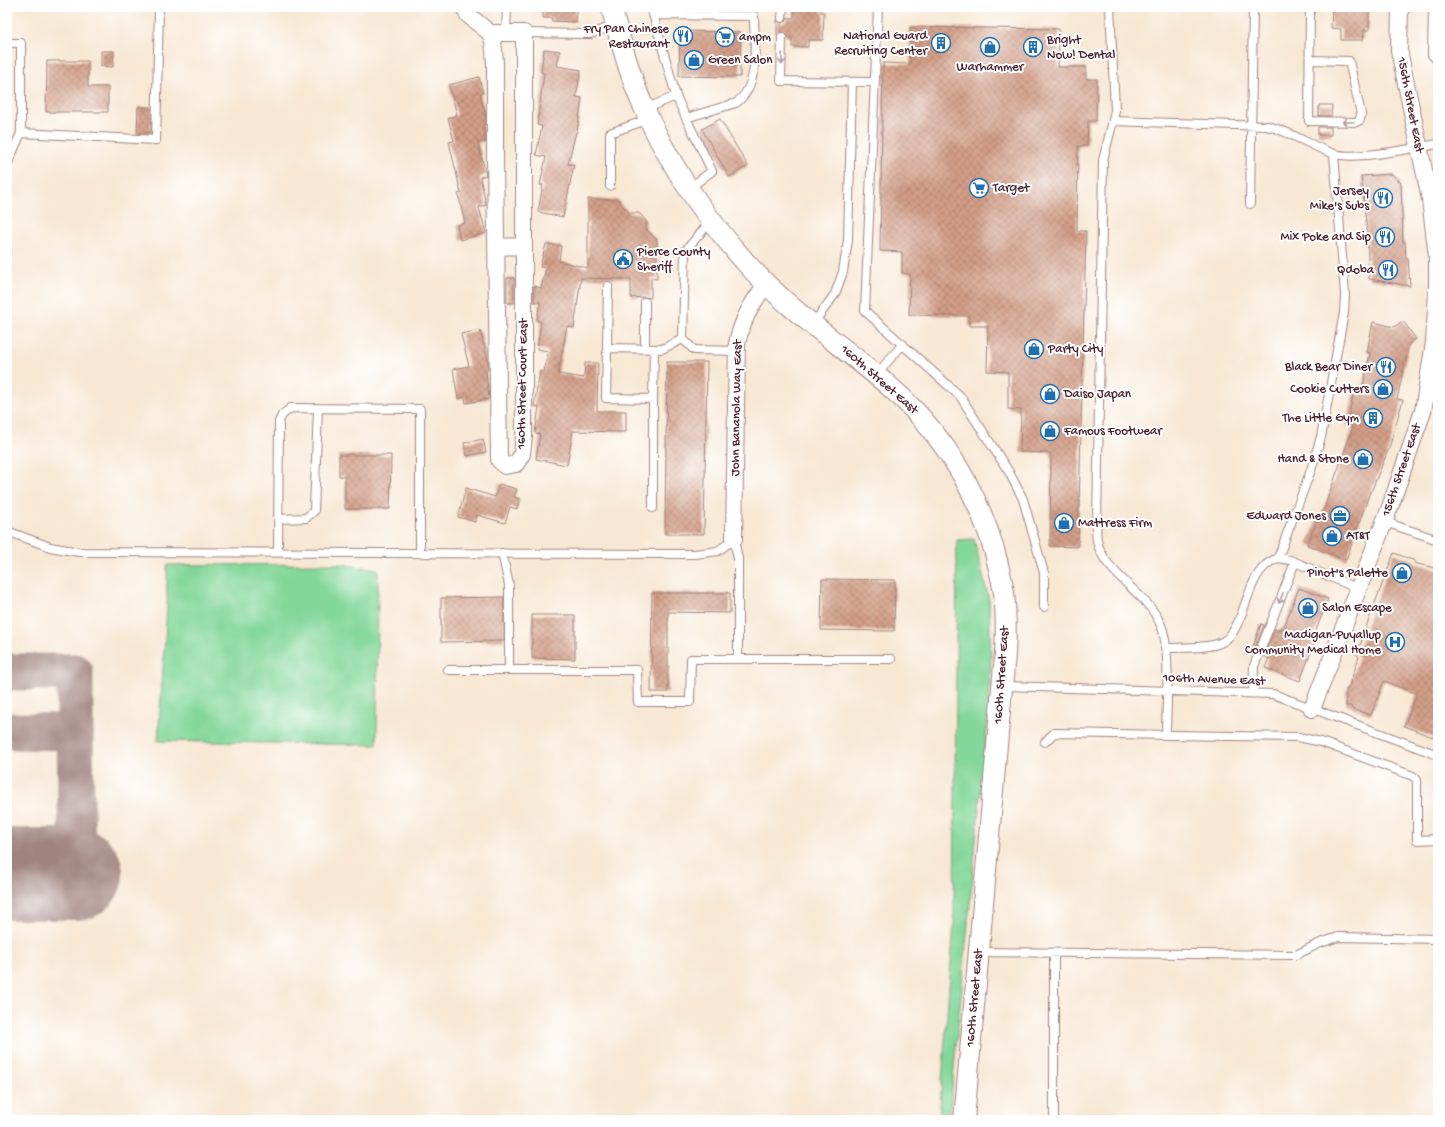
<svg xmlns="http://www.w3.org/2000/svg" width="1445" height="1127" viewBox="0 0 1445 1127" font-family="'Gochi Hand',sans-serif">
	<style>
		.green { fill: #83d79a; stroke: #667b62 }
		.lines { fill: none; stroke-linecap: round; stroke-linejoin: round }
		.taxiway { stroke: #a0837f; stroke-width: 37 }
		.runway { stroke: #a0837f; stroke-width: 92 }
		.building { fill: url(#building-cross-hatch) }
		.service-casing { stroke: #a0837f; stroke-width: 10 }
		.minor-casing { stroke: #a0837f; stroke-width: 18 }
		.tertiary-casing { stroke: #a0837f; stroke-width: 22 }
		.service { stroke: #fff; stroke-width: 8 }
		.minor { stroke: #fff; stroke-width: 16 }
		.tertiary { stroke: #fff; stroke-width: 20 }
		.oneway { stroke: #ae9aa0 }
		.labels { text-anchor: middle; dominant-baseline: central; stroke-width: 4; stroke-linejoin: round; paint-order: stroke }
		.poi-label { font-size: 13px; fill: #4a1f2b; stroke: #fff; text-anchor: end }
		.street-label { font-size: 13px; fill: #4a1f2b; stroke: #fff }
	</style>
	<defs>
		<pattern id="building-cross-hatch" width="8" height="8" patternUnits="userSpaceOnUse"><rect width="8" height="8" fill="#d39f87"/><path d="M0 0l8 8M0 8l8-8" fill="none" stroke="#ad816f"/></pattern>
	</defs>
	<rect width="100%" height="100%" fill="#fff"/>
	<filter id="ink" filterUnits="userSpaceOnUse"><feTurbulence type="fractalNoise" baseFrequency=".025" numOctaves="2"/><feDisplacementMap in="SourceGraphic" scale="8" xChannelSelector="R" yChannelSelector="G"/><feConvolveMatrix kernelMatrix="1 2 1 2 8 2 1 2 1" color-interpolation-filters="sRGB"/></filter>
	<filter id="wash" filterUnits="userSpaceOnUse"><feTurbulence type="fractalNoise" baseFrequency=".012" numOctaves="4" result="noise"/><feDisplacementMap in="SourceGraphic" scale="16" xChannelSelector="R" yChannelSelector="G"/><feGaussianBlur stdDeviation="0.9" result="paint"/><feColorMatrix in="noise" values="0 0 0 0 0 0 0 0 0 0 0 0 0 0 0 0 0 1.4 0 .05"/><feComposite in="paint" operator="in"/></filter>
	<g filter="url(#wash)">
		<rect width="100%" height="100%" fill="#f7e7d3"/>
		<path class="green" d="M974,539L989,600L991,655L989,706L949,1120H939L954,922L957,540Z
			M339,564L378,569L377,745L158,741L167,608V565Z"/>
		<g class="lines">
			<path class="taxiway" d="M7,672H75V732
				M7,731L75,732L77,874"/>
			<path class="runway" d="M7,874H77"/>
		</g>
		<g id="blocks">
			<path class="building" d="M543,7H576V22L552,21V18H543Z
				M794,7H821V12H824L823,40H808V47H792V37H787L783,32L777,36V20L782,23L786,21L788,18H794Z
				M1332,7H1369V30H1364L1363,40H1341V29L1331,28Z
				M910,27L1059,29L1058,67H1086V79H1097L1096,121H1088L1087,146H1078L1077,231H1086L1078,547L1050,546L1051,453L1020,452L1021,410L1008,409V372L987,371L988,326H969V316L909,315L910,274L902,273V252L880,251L883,63L910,64Z
				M680,31L741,32L740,77L679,76Z
				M544,49L560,51L557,66L581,70L576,97L582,98L577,132H576L568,164L574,165L563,217L538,212L543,185H540L546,157L536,155L542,126L537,125L544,73L541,72Z
				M101,51H114L113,67L101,66Z
				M47,61H88V87H108V112H46Z
				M479,77L483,93L480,94L486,116V124H483L486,141L478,143L486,175L480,177L486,205L479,207L486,233L460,240L457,225L465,223L458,194L461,193L449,142L454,141L448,118L457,115L449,85Z
				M1319,105H1332L1331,116H1319Z
				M138,107H151V133H137Z
				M720,119L748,166L729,177L702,129Z
				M1318,127H1331V135H1318Z
				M1392,174L1401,183L1403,242H1405L1406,258H1408L1410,286L1369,279L1367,232L1361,176Z
				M588,199L619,200L620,204L630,213H639L646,221V229L657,240V279L651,278V298L645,297L631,298V279L581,278L574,328L567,326L558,374L584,378L585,363H598L597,411H626V432L573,431L567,465L536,459L540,434L535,433L539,407L534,406L540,371L544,372L548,351L537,349L541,322L537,321L540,302H534V286L541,288L546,268L540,267L546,244L561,246L559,261L588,268Z
				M507,278H514V303H507Z
				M1403,321L1416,339L1409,344L1397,399L1403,400L1400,410L1389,448L1371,492H1370L1346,560L1307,545L1319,515L1321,516L1353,428L1347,426L1354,390L1362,392L1370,353L1367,352L1373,322L1394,327Z
				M480,330L488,361V370L486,371L489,399L466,403L465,397L458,399L453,369L469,366L461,334Z
				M667,362H707L704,534H665Z
				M483,439L486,452L467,456L464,443Z
				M339,455H391L390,509H345V476H339Z
				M499,484L517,489L514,497L520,499L517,509L510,507L505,523L477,515L475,522L458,517L466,488L495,497Z
				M1394,553L1415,561L1414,563L1438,569V739L1404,726L1417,694L1384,681L1371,715L1352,709L1351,706H1346V689H1348L1359,657L1356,654L1367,629L1366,627Z
				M822,579L895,580L894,631L821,630Z
				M1299,588L1328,599L1313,638L1316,639L1300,681L1265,668L1269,658L1264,656L1275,629L1279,631L1281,628L1283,629Z
				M652,593H730V613L668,612V692H651Z
				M504,597V641L441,642V598Z
				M532,615H575V659L532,658Z
				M1261,624L1264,625L1253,653L1251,652Z"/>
		</g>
	</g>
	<g filter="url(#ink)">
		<use href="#blocks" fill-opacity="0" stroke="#a0837f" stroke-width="1"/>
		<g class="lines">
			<g class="service-casing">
				<path id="service" d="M651,7L676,96L686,118L736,103C761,85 754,43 754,16L654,15
					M878,7L865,311L960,396L1009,472L1023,499L1044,573V607
					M1110,7L1115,110L1113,121L1103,160L1097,524C1089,568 1145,588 1160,623C1172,648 1166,705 1166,735
					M1433,7L1432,55L1438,61
					M782,18L783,7
					M506,33L507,7
					M524,33L590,34L616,25
					M782,37L781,81L875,82
					M7,43H21V133L7,165
					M1310,60L1349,61L1361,114L1360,120L1356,122L1309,121L1310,7
					M645,109L676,96
					M686,118L712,171L688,189
					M1113,121L1267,126C1291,131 1311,147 1335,154C1358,160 1412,148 1438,144
					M21,133L156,140L159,7
					M610,186V133L649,119
					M1250,204L1253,7
					M711,221L685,251L683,339L694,350L737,351
					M645,302V348
					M813,324L835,294L843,272L848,240L852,82
					M607,348L608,286
					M654,349L653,399L606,398L607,348L662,349L683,339
					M876,375L903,344
					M653,508V399
					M278,519L306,518L314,511L318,409
					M1385,522L1438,540
					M7,531L50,547L79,552L695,554L718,551L734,539L738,559V659H891
					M278,552L279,422L282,415L291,408L420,409V553
					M502,553L509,585V670H637L638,702H690L691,659H738
					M1278,558L1290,560L1359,589
					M1165,648C1182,647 1205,649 1220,643C1249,631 1242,570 1278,558L1311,470L1321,437L1344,313L1345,294L1334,154
					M448,670H509
					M1003,686L1273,694L1438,755
					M1253,693L1254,666L1295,562
					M1045,742L1054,733L1298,737L1321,742L1413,776L1417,780V840L1438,839
					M979,952L1296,955L1318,944L1338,937L1438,939
					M1054,953V1120"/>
			</g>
			<g class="minor-casing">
				<path id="minor" d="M464,7L468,15L490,33L493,41L495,62V160L499,460L505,466L516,464L522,454L524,436V33H490
					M496,247L524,246
					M734,539L737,343C742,320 751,303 766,285
					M1312,709L1390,507L1423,411L1434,343L1437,291V257L1430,199L1399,50L1400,7"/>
			</g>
			<g class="tertiary-casing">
				<path id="tertiary" d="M611,7C620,38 628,71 641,101C667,162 704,216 748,265C789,311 843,346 889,386C941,431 976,487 995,553C999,569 1004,586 1005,603C1006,620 1006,637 1005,654L964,1120"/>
			</g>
			<use href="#service" class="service"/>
			<use href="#minor" class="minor"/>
			<use href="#tertiary" class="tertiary"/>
		</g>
		<defs><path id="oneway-shaft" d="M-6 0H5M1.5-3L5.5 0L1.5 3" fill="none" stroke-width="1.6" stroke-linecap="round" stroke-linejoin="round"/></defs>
		<g class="oneway">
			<use href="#oneway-shaft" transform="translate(782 59) rotate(91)"/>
			<use href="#oneway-shaft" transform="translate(1348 122) rotate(-180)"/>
			<use href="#oneway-shaft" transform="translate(1281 598) rotate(112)"/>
		</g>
	</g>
	<defs>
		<g id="restaurant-ring" transform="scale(1)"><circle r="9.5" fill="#fff" stroke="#1f6fb2" stroke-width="1.5"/><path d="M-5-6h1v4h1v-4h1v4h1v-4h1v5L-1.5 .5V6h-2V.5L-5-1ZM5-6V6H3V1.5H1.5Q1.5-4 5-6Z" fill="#1f6fb2"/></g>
		<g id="supermarket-ring" transform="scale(1)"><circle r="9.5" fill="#fff" stroke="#1f6fb2" stroke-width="1.5"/><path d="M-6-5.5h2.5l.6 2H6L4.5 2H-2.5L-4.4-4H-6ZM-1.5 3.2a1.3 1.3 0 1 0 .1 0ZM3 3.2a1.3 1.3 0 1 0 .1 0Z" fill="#1f6fb2"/></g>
		<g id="building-ring" transform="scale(1)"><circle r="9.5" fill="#fff" stroke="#1f6fb2" stroke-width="1.5"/><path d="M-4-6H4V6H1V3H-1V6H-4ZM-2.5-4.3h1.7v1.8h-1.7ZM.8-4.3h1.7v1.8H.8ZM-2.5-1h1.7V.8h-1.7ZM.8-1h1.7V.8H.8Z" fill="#1f6fb2"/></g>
		<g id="shop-ring" transform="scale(1)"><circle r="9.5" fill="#fff" stroke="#1f6fb2" stroke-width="1.5"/><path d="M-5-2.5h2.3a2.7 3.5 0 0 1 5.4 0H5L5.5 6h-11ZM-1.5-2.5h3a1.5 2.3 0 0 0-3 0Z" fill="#1f6fb2"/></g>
		<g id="civic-ring" transform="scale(1)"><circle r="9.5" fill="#fff" stroke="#1f6fb2" stroke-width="1.5"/><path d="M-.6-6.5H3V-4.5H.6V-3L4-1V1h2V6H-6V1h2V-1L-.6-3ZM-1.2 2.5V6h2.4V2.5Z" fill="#1f6fb2"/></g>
		<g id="office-ring" transform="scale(1)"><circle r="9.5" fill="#fff" stroke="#1f6fb2" stroke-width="1.5"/><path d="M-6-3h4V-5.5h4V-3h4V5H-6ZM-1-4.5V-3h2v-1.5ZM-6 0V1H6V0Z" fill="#1f6fb2"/></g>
		<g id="hospital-ring" transform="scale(1)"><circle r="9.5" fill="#fff" stroke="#1f6fb2" stroke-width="1.5"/><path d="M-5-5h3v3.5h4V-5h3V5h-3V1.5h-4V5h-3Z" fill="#1f6fb2"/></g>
	</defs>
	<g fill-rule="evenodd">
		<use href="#restaurant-ring" x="683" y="36"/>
		<use href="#supermarket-ring" x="725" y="37"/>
		<use href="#building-ring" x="941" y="43"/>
		<use href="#shop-ring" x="990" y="47"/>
		<use href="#building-ring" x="1033" y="47"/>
		<use href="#shop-ring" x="694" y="60"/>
		<use href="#supermarket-ring" x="979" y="188"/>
		<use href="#restaurant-ring" x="1383" y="198"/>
		<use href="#restaurant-ring" x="1385" y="237"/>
		<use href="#civic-ring" x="623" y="259"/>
		<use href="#restaurant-ring" x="1388" y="270"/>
		<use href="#shop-ring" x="1034" y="349"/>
		<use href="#restaurant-ring" x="1386" y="367"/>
		<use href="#shop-ring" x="1383" y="389"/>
		<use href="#shop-ring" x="1050" y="394"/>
		<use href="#building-ring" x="1373" y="418"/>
		<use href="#shop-ring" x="1050" y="431"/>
		<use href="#shop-ring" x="1363" y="459"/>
		<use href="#office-ring" x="1340" y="516"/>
		<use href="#shop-ring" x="1064" y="523"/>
		<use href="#shop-ring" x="1332" y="536"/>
		<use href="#shop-ring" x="1402" y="573"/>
		<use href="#shop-ring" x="1308" y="608"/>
		<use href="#hospital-ring" x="1395" y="642"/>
	</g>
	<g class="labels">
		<g class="poi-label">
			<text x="669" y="29">Fry Pan Chinese<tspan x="669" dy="15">Restaurant</tspan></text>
			<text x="927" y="36">National Guard<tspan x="927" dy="15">Recruiting Center</tspan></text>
			<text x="739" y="37" text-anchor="start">ampm</text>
			<text x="1047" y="40" text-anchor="start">Bright<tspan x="1047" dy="15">Now! Dental</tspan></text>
			<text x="708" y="60" text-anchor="start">Green Salon</text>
			<text x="990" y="67" text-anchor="middle">Warhammer</text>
			<text x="993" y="188" text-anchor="start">Target</text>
			<text x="1369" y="191">Jersey<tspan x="1369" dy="15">Mike's Subs</tspan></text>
			<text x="1371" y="237">Mix Poke and Sip</text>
			<text x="637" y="252" text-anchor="start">Pierce County<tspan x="637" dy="15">Sheriff</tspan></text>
			<text x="1374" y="270">Qdoba</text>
			<text x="1048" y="349" text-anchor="start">Party City</text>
			<text x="1372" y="367">Black Bear Diner</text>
			<text x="1369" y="389">Cookie Cutters</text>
			<text x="1064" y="394" text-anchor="start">Daiso Japan</text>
			<text x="1359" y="418">The Little Gym</text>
			<text x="1064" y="431" text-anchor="start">Famous Footwear</text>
			<text x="1349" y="459">Hand &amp; Stone</text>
			<text x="1326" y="516">Edward Jones</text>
			<text x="1078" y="523" text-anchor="start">Mattress Firm</text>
			<text x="1346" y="536" text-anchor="start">AT&amp;T</text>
			<text x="1388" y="573">Pinot's Palette</text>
			<text x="1322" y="608" text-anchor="start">Salon Escape</text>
			<text x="1381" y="635">Madigan-Puyallup<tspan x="1381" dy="15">Community Medical Home</tspan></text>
		</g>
		<g class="street-label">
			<text transform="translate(1410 105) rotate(79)">156th Street East</text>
			<text transform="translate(879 380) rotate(41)">160th Street East</text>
			<text transform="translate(523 384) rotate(-89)">160th Street Court East</text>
			<text transform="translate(737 408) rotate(-89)">John Bananola Way East</text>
			<text transform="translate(1402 470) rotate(-71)">156th Street East</text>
			<text transform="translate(1002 675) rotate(-86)">160th Street East</text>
			<text transform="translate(1214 680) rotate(2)">106th Avenue East</text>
			<text transform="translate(975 998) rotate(-85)">160th Street East</text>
		</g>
	</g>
	<rect width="1445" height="1127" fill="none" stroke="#fff" stroke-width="24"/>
</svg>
